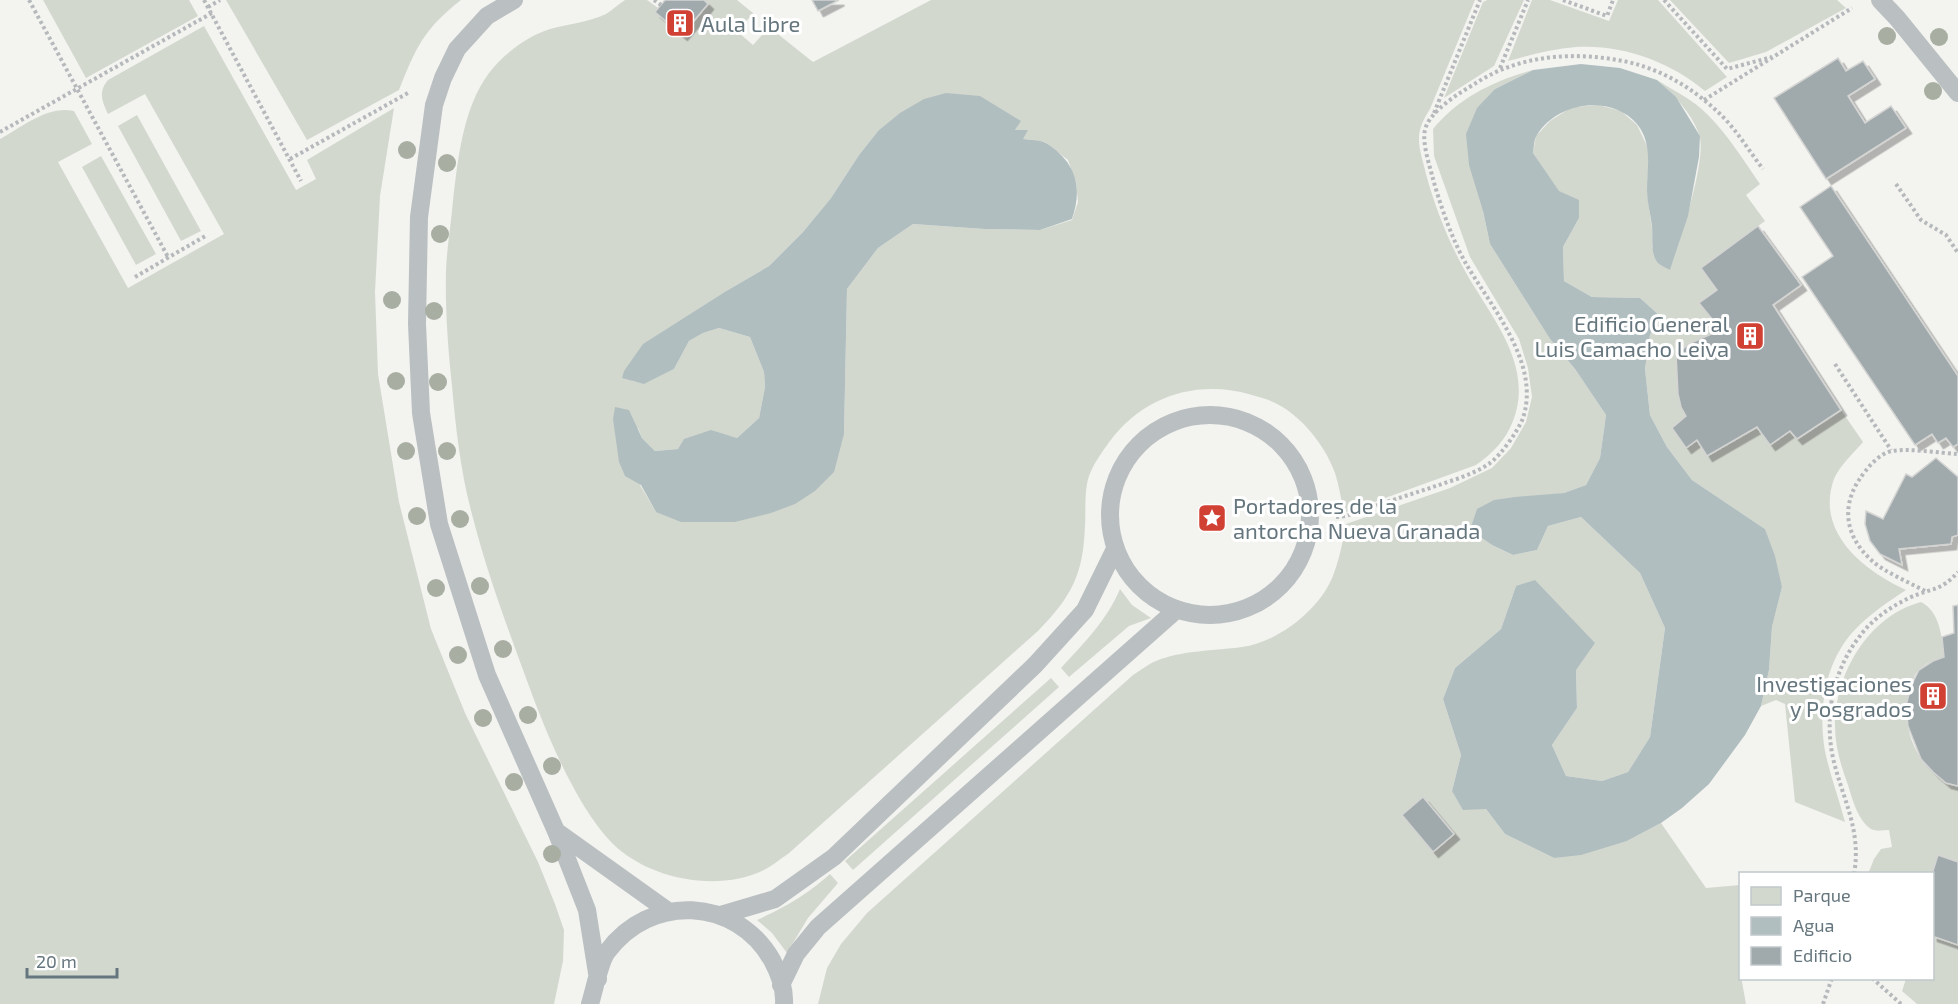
<svg xmlns="http://www.w3.org/2000/svg" width="1958" height="1004" viewBox="0 0 1958 1004" font-family="'Exo 2',sans-serif">
	<style>
		.green { fill: #d3d8cf; fill-rule: evenodd }
		.water { fill: #b1bec0 }
		.building { fill: #a0a9ac; stroke: #d4d4d3; stroke-width: 1.5; filter: url(#shadow) }
		.lines { fill: none; stroke-linecap: round; stroke-linejoin: round }
		.path { stroke: #b6b9bb; stroke-width: 4; stroke-dasharray: 3 3; stroke-linecap: butt }
		.service { stroke: #babfc1; stroke-width: 18 }
		.tree { fill: #a8aea2 }
		.labels { text-anchor: middle; dominant-baseline: central; stroke-width: 6; stroke-linejoin: round; paint-order: stroke }
		.poi-label { font-size: 22px; fill: #65767e; stroke: #fff; text-anchor: start }
	</style>
	<defs>
		<filter id="shadow"><feDropShadow dx="5.5" dy="5.5" stdDeviation="0" flood-color="#0004"/></filter>
	</defs>
	<rect width="100%" height="100%" fill="#f3f3f0"/>
	<path class="green" d="M43,0H189L198,16L86,78Z
		M226,0H461C424,29 416,47 399,90L307,140Z
		M625,0H647L658,8L655,12L682,35L708,4L704,0H737L753,13L738,32L753,45L769,27L813,62L931,0H1475L1430,109C1413,135 1419,145 1426,174C1435,207 1448,240 1465,271C1490,316 1535,365 1513,421C1505,441 1493,453 1476,465L1344,513C1341,499 1339,485 1335,473C1325,445 1300,414 1273,402C1267,399 1259,397 1252,395C1197,379 1144,396 1110,441C1102,452 1094,463 1089,476C1084,492 1086,510 1085,526C1083,575 1072,596 1038,631L788,854C780,859 772,866 764,870C717,893 648,879 612,843C575,805 544,728 526,678C507,626 487,573 473,518C461,475 456,431 452,386C448,348 445,309 446,270C447,247 451,224 453,201C458,158 463,108 489,73C504,54 527,36 550,29C568,24 589,22 606,14C612,10 619,4 625,0ZM1020,121L1015,130L1023,139L1045,142L1068,160L1076,182L1078,202L1072,220L1040,230L984,229L913,224L878,248L847,289L844,434L656,512L640,485L638,428L642,438L655,451L678,449L711,431L737,438L759,418L765,387L764,372L750,337L719,328L703,333L689,341L674,369L645,383L632,381L728,290L769,266L803,232L831,198L859,155L878,131Z
		M1487,0H1524L1494,66L1444,98L1483,2Z
		M1532,0H1550L1609,21L1618,0H1658L1727,77L1705,91C1671,62 1622,44 1576,47C1552,49 1530,55 1508,61Z
		M1670,0H1837L1846,8L1766,52L1729,63Z
		M204,26L296,190L316,179L307,160L394,108L380,196L375,292L378,374L399,502L431,629L465,713L538,862L555,904L564,930L563,961L554,1004H0V139C22,127 48,105 74,111L92,144L58,162L128,288L224,234L145,94L108,114C102,101 98,92 108,80Z
		M1533,70L1495,89L1483,211L1490,244L1550,339L1575,369L1606,415L1600,458L1586,485L1564,493L1541,496L1470,530L1492,545L1513,555L1537,550L1548,526L1581,517L1640,573L1665,628L1650,737L1628,772L1602,781L1566,776L1552,745L1577,708L1576,670L1516,586L1501,629L1455,668L1443,699L1461,755L1452,791L1486,809L1505,834L1554,858L1627,841L1661,823L1706,888L1740,885L1739,965L1746,1004H818L827,968L841,944L867,913L1133,675C1140,671 1148,664 1156,661C1182,650 1214,651 1242,647C1279,642 1322,608 1334,573C1340,557 1343,540 1346,524L1450,488L1492,468L1511,448L1526,422L1532,397L1528,368L1519,339L1470,257L1434,156L1433,129C1458,98 1495,80 1533,70Z
		M1657,80C1674,91 1694,100 1708,115C1728,135 1744,161 1760,184L1746,195L1765,221L1701,268L1717,290L1699,303L1721,330L1693,342L1676,354L1678,394L1686,416L1672,428L1686,448L1697,440L1707,456L1757,427L1770,444L1790,431L1797,439L1841,410L1863,442C1854,453 1839,466 1834,479C1815,532 1863,570 1906,590C1882,606 1856,623 1841,648C1823,677 1819,718 1825,751C1830,775 1839,799 1845,822L1795,802L1785,704L1776,700L1761,706L1769,670L1772,627L1782,587L1765,529L1692,480L1667,447L1650,415L1645,369L1650,335L1658,314L1640,298L1592,297L1564,281L1563,247L1579,218L1547,176L1533,153L1536,136L1550,121L1572,107L1599,105L1621,111L1637,125L1649,150L1647,193L1652,229V247L1670,269C1679,244 1708,157 1699,134C1691,112 1674,95 1657,80Z
		M137,115L201,231L181,241L118,126Z
		M101,156L156,254L136,265L82,167Z
		M1120,589L1132,605L1151,618L1129,626L1069,677L1061,668C1084,643 1107,620 1120,589Z
		M1921,602C1940,612 1942,636 1944,657C1936,660 1925,663 1919,670C1913,676 1910,687 1909,696C1900,732 1921,775 1958,786V862L1938,855L1932,873L1868,874L1874,859L1881,849L1892,847L1889,830C1883,830 1877,832 1871,829C1858,821 1852,798 1848,785C1841,766 1835,747 1835,726C1835,674 1868,616 1921,602Z
		M1051,678L1059,687L853,870L845,861Z
		M830,874L838,883L808,918L787,953L772,933L757,920C787,906 805,896 830,874Z
		M1933,936L1958,945V1004H1917L1902,991L1906,979L1932,978Z"/>
	<path class="water" d="M1581,64L1620,68L1657,80L1676,97L1700,136L1699,157L1688,216L1670,270C1667,268 1661,266 1658,263C1650,253 1653,239 1652,227C1651,215 1647,203 1647,190C1647,167 1653,144 1637,124C1611,94 1557,102 1537,135C1534,139 1534,147 1533,153L1559,191L1579,200V218L1563,247L1564,281L1592,297L1640,298L1659,315L1650,335L1645,369L1650,415L1667,447L1692,480L1765,529L1775,556L1782,587L1772,627L1769,670L1761,706L1745,735L1709,784L1682,808L1661,823L1627,841L1581,855L1554,858L1505,834L1486,809L1463,810L1452,791L1461,755L1443,699L1455,668L1501,629L1516,586L1535,580L1595,643L1576,670L1577,708L1552,745L1566,776L1602,781L1628,772L1650,737L1665,628L1640,573L1581,517L1548,526L1537,550L1513,555L1492,545L1470,530L1477,509L1494,500L1515,497L1564,493L1586,485L1600,458L1606,415L1575,369L1550,339L1490,244L1483,211L1469,165L1466,134L1477,108L1495,89L1533,70Z
		M946,93L980,96L1021,121L1015,130H1028L1023,139C1030,140 1041,140 1046,143C1076,162 1083,187 1072,219L1040,230L984,229L913,224L878,248L847,289L844,434L834,472L815,491L795,504L771,513L735,522H681L656,512L641,485L625,476L619,462L613,419L615,407L629,410L642,438L655,451L678,449L684,439L711,430L737,438L759,418L765,387L764,372L750,337L719,328L703,333L689,341L674,369L644,384L622,378L624,371L643,344L728,290L769,266L803,232L831,198L859,155L878,131L900,113L924,99Z"/>
	<path class="building" d="M665,0H704L708,4L682,35L655,12Z
		M812,0H839L818,11Z
		M1838,58L1846,71L1863,61L1875,79L1848,96L1865,123L1891,106L1906,128L1826,179L1774,98Z
		M1831,186L1958,376V444L1953,447L1946,438L1938,443L1932,434L1915,445L1802,277L1833,256L1800,207Z
		M1758,226L1801,285L1773,305L1841,410L1797,439L1790,431L1770,445L1757,427L1707,456L1697,440L1686,448L1672,428L1686,416L1681,407L1678,394L1676,353L1693,342L1721,330L1699,303L1717,290L1701,268Z
		M1936,458L1958,477V535L1952,537L1951,544L1899,549L1902,565L1880,554L1870,541L1865,524L1866,511L1883,519L1906,474L1912,477Z
		M1958,605V786L1946,783L1933,772L1921,759L1908,726L1906,706L1911,686L1919,670L1933,661L1944,657L1942,637L1954,633L1953,606Z
		M1423,797L1454,834L1433,852L1402,815Z
		M1938,855L1958,862V945L1932,936V874Z"/>
	<g class="lines">
		<path class="path" d="M29,0L168,257
			M204,0L301,181
			M654,0L661,5
			M1563,0L1607,16L1613,0
			M1664,0L1727,69L1772,57
			M208,7L220,0
			M1500,68L1528,0
			M1704,100L1852,8
			M1434,113L1480,0
			M0,132L212,13
			M290,159L408,93
			M1896,184L1921,220L1946,235L1958,253
			M135,277L207,235
			M1835,364L1891,450
			M1336,517L1346,516C1374,506 1402,497 1430,488C1450,481 1473,475 1490,463C1501,455 1518,431 1523,418C1541,363 1491,307 1465,262C1452,239 1439,202 1432,175C1429,164 1422,142 1425,130C1429,111 1461,92 1476,83C1521,54 1576,51 1628,62C1663,70 1694,89 1720,114C1736,129 1749,151 1763,169
			M1925,591C1910,583 1894,576 1880,567C1849,545 1838,512 1859,480C1866,469 1880,452 1893,451C1911,448 1939,453 1958,454
			M1854,874C1862,830 1842,798 1833,758C1824,716 1833,670 1860,636C1872,619 1892,606 1911,597C1932,588 1941,591 1958,572
			M1872,978L1901,1004
			M1823,1004L1832,978"/>
		<path class="service" d="M514,0L487,16L457,49L443,78L434,105L419,217L417,324L421,413L439,524L487,675L556,831L587,910L598,979
			M1880,0L1897,18L1958,93
			M1110 515a100 100 0 1 1 200 0a100 100 0 1 1-200 0Z
			M556,831L668,911
			M721,915L775,899L834,857L1035,665L1085,610L1114,551
			M781,985L796,954L818,927L1175,611
			M590,1004C594,991 600,961 607,952C650,893 736,897 772,960C779,973 785,989 784,1004"/>
	</g>
	<g class="tree">
		<circle cx="1887" cy="36" r="9"/>
		<circle cx="1939" cy="37" r="9"/>
		<circle cx="1933" cy="91" r="9"/>
		<circle cx="407" cy="150" r="9"/>
		<circle cx="447" cy="163" r="9"/>
		<circle cx="440" cy="234" r="9"/>
		<circle cx="392" cy="300" r="9"/>
		<circle cx="434" cy="311" r="9"/>
		<circle cx="396" cy="381" r="9"/>
		<circle cx="438" cy="382" r="9"/>
		<circle cx="406" cy="451" r="9"/>
		<circle cx="447" cy="451" r="9"/>
		<circle cx="417" cy="516" r="9"/>
		<circle cx="460" cy="519" r="9"/>
		<circle cx="480" cy="586" r="9"/>
		<circle cx="436" cy="588" r="9"/>
		<circle cx="503" cy="649" r="9"/>
		<circle cx="458" cy="655" r="9"/>
		<circle cx="528" cy="715" r="9"/>
		<circle cx="483" cy="718" r="9"/>
		<circle cx="552" cy="766" r="9"/>
		<circle cx="514" cy="782" r="9"/>
		<circle cx="552" cy="854" r="9"/>
	</g>
	<defs>
		<g id="building-square" transform="scale(1.5)"><rect x="-9" y="-9" width="18" height="18" rx="4" fill="#d04133" stroke="#fff"/><path d="M-4-6H4V6H1V3H-1V6H-4ZM-2.5-4.3h1.7v1.8h-1.7ZM.8-4.3h1.7v1.8H.8ZM-2.5-1h1.7V.8h-1.7ZM.8-1h1.7V.8H.8Z" fill="#fff"/></g>
		<g id="sight-square" transform="scale(1.5)"><rect x="-9" y="-9" width="18" height="18" rx="4" fill="#d04133" stroke="#fff"/><path d="M0-6L1.8-2.2L6-1.7L2.9 1.2L3.7 5.4L0 3.3L-3.7 5.4L-2.9 1.2L-6-1.7L-1.8-2.2Z" fill="#fff"/></g>
	</defs>
	<g fill-rule="evenodd">
		<use href="#building-square" x="680" y="23"/>
		<use href="#building-square" x="1750" y="336"/>
		<use href="#sight-square" x="1212" y="518"/>
		<use href="#building-square" x="1933" y="696"/>
	</g>
	<g class="labels">
		<g class="poi-label">
			<text x="701" y="23">Aula Libre</text>
			<text x="1729" y="323" text-anchor="end">Edificio General<tspan x="1729" dy="25">Luis Camacho Leiva</tspan></text>
			<text x="1233" y="505">Portadores de la<tspan x="1233" dy="25">antorcha Nueva Granada</tspan></text>
			<text x="1912" y="683" text-anchor="end">Investigaciones<tspan x="1912" dy="25">y Posgrados</tspan></text>
		</g>
	</g>
	<rect x="1739" y="872" width="195" height="108" fill="#ffffff" stroke="#c1c8cb" stroke-width="1.5"/>
	<rect x="1751" y="887" width="30" height="18" fill="#d3d8cf" stroke="#c1c8cb" stroke-width="1.5"/>
	<text x="1793" y="902" font-size="18" fill="#65767e">Parque</text>
	<rect x="1751" y="917" width="30" height="18" fill="#b1bec0" stroke="#c1c8cb" stroke-width="1.5"/>
	<text x="1793" y="932" font-size="18" fill="#65767e">Agua</text>
	<rect x="1751" y="947" width="30" height="18" fill="#a0a9ac" stroke="#c1c8cb" stroke-width="1.5"/>
	<text x="1793" y="962" font-size="18" fill="#65767e">Edificio</text>
	<path d="M27 968v9h90v-9" fill="none" stroke="#65767e" stroke-width="3"/>
	<text x="36" y="968" font-size="18" fill="#65767e" stroke="#ffffff" stroke-width="4.5" paint-order="stroke">20 m</text>
</svg>
